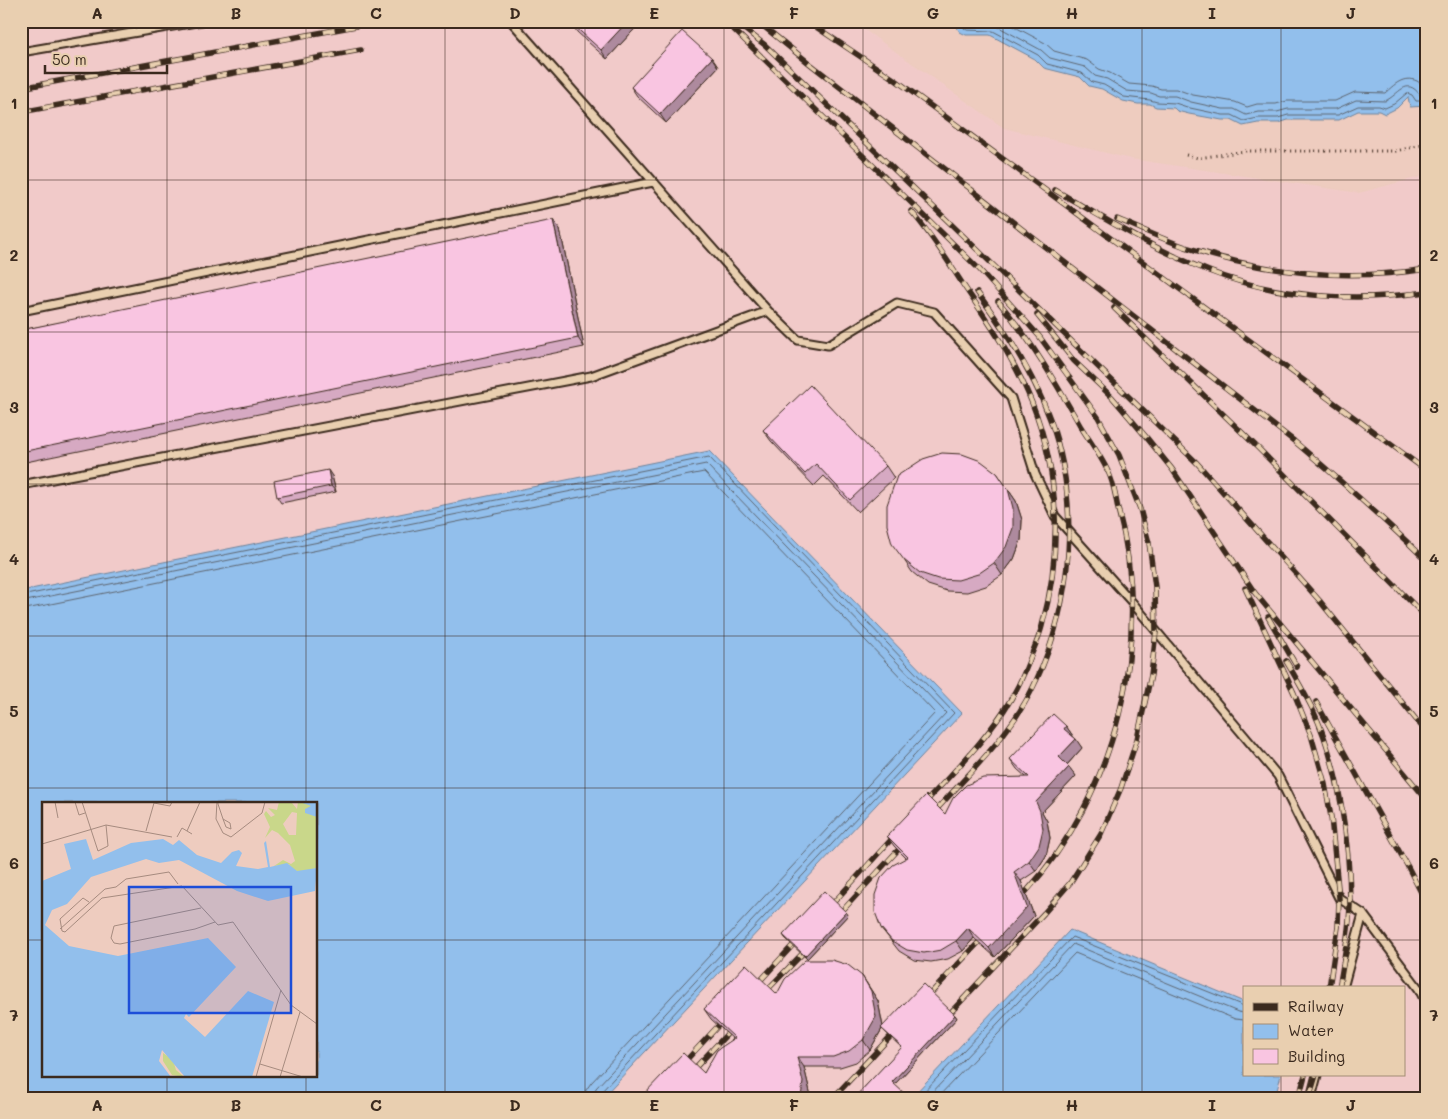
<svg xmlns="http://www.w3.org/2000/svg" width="1448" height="1119" viewBox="0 0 1448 1119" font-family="Mali,sans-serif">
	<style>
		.built { fill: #f1cac9 }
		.water { fill: #92bfec; stroke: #6f839a; fill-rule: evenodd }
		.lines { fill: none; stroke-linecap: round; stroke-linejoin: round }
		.shore { stroke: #5e6670; stroke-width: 1 }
		.lane-casing { stroke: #3b2a1e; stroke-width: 11 }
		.path { stroke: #3b2a1e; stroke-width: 3; stroke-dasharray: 1 4; stroke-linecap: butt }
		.lane { stroke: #e9cfb0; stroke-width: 7 }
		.rail-casing { stroke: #3b2a1e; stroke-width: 5.5 }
		.rail { stroke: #e9cfb0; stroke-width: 4; stroke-dasharray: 11; stroke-linecap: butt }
		.wall { fill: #d6a9c2; stroke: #3b2a1e }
		.shaded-wall { fill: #ae8a9e; stroke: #3b2a1e }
		.building { fill: #f9c5e1; stroke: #3b2a1e }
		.grid { fill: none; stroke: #3b2a1e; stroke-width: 1; stroke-opacity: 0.55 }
		.inset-road { fill: none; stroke: #a68b7f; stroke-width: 1 }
		.view { fill: #1d4ed8; fill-opacity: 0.15; stroke: #1d4ed8; stroke-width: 2.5 }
		.inset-edge { fill: none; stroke: #3b2a1e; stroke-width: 2.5 }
		.neatline { fill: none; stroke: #3b2a1e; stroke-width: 2 }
		.grid-label { font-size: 16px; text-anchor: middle; font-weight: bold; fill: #3b2a1e }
	</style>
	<rect width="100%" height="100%" fill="#eeccbf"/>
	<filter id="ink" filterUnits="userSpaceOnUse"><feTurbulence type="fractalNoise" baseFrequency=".02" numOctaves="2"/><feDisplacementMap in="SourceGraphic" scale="10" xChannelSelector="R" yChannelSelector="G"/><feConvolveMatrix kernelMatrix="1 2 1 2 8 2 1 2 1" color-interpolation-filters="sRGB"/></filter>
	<g filter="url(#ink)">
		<path class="built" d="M21,21H852L1004,128L1131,159L1359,193L1427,175V1098H1275L1281,1075H1404V988H1244V1002L1070,930L911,1098H602L962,713L432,508L21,591Z"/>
		<path class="water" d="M947,21H1427V106L1410,107L1408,97L1397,108L1385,114L1379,111H1358L1339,120H1288L1279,123H1258L1243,126L1231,120H1222L1189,114L1177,111L1174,108L1156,107L1150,104H1138L1123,101L1102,89L1089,86L1080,77L1044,68L1035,59L990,35H966L960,32L954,23Z
			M709,451L962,713L602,1098H21V591ZM44,803H316V1075H44Z
			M1070,930L1244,1002V1075H1281L1275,1098H911Z"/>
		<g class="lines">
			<path class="shore" d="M959,21L964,28L967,30L993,31L1038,55L1047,64L1082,73L1092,82L1104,85L1124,97L1150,100L1157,102L1175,103L1190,108L1223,115H1232L1244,121L1258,118H1278L1288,115H1338L1358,106H1379L1385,108L1394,104L1407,93L1412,95L1416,101H1427
				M967,21L970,24L995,25L1041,50L1050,58L1085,67L1095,76L1107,79L1127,91L1151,93L1159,96H1175L1191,102L1223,109H1234L1246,115L1258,112H1277L1288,109H1336L1356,100L1385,101C1399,95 1406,76 1420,95H1427
				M1004,21L1045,43L1054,51L1087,60L1099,69L1110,73L1129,84L1152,86L1161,89H1176L1193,95L1235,102L1247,107L1257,104H1276L1287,101H1335L1355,92L1385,93C1394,85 1403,75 1417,81C1421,83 1422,86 1427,87
				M21,596L709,457L954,713L601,1092L599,1098
				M21,602L706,464L946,713L596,1088L593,1098
				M21,610L704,472L935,713L591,1083L586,1090L585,1098
				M918,1098L1072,937L1244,1006
				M927,1098L1073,944L1238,1012L1244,1013
				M937,1098L1075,953L1235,1019L1244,1020"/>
			<g class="lane-casing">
				<path id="lane" d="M511,21L768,311L798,340L828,345L897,303L934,312L1011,398L1035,474L1055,516L1131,601L1278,776L1339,898L1363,914L1419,989L1427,1005
					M21,52L202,21
					M21,311L653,182
					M21,485L591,376L768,311
					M1343,988L1363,914
					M1311,1098L1317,1075"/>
			</g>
			<path class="path" d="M1186,155L1198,158L1246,151H1396L1427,144"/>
			<use href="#lane" class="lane"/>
			<g class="rail-casing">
				<path id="rail" d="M725,21L979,269L1039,336L1098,417L1119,455L1140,509L1149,543L1155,587L1156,632L1151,675L1137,739L1121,788L1101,834L1070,883L1044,913L951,1012
					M734,21L765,45L953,226L1197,463L1319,600L1427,733
					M757,21L809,63L1294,441C1340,480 1384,519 1427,561
					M807,21L897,81L1427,471
					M21,88L356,26
					M21,112L361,50
					M1055,190C1105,219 1155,250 1209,271C1277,298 1355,302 1427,292
					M911,211C933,236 950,265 968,292C992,327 1016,363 1032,403C1060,473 1062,553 1042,626C1039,638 1033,650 1029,661C1024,674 1018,687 1011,699C987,740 951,774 919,809
					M1117,219C1142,229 1166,241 1192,249C1268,274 1348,281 1427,269
					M998,301C1031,340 1056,383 1081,427C1091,443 1103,459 1110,476C1114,486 1116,498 1118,509C1154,641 1117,792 1025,893
					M1114,308L1259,449L1427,618
					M1037,315L1074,361L1112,397L1147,438L1172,469L1255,593L1427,800
					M1245,588L1294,693L1311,735L1325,784L1331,817L1339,898L1338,927L1329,988
					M1268,617L1297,667
					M1286,661C1295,676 1304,692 1312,708C1339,763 1350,844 1350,905C1349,933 1344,960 1339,988
					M1316,702L1408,867L1427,904
					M937,809C973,769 1014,731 1036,681C1073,602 1080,501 1050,419C1033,373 1006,331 977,292
					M834,902L899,831
					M843,910L898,850
					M760,981L793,945
					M768,989L802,954
					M931,993L979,942
					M679,1068L718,1026
					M695,1068L727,1034
					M833,1098L890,1037
					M1299,1098L1305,1075
					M1309,1098L1316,1075"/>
			</g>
			<use href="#rail" class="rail"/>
		</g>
		<path class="wall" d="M642,21L607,59L577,32L571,23Z
			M712,58L718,67L666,123L637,96L631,87Z
			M560,229L584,347L21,463V330Z
			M763,430L886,466L894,478L858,512L824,476L814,486L771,441Z
			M332,476L336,492L281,503L277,497Z
			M1005,485L1016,501L1022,520L1021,540L1014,559L1002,575L986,586L967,592L947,591L928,585L912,572L904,560Z
			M1066,726L1073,736L1082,748L1067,765L1076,776L1042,812L1047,821L1050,838L1046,856L1036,871L1021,881L1034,916L995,957L974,938L963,951L948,959L931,962L914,960L899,951L881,928L906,858L894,846L887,836L945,814L1026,777L1017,769L1010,759Z
			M846,912L848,915L807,959L785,938L783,935Z
			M862,976L878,1001L883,1027L955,1015L957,1018L894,1085L907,1098H858L856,1096L902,1048L882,1029L870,1050L856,1062L840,1067H804L810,1092L809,1098H647L644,1094L704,1073L733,1039L711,1019L704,1009L777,994Z"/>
		<path class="shaded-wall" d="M628,21H642L607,59L601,50Z
			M712,58L718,67L666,123L660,114Z
			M553,220L560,229L584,347L578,338Z
			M328,470L332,476L336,492L331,486Z
			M997,473L1016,501L1022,520L1021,540L1014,559L1002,575L994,563Z
			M1066,726L1073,736L1071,738L1064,729Z
			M1076,739L1082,748L1065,767L1059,757Z
			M1069,767L1076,776L1042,812L1047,821L1050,838L1046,856L1036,871L1029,861L1036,802Z
			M1014,872L1021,881L1034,916L995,957L989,948Z
			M846,912L848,915L807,959L805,956Z
			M968,928L974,938L963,951L956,941Z
			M862,976L878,1001L883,1027L870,1050L863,1040Z
			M955,1015L957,1018L894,1085L892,1082Z
			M797,1057L804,1067L810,1092L809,1098H801Z"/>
		<path class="building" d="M573,21H628L601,50L571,23Z
			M682,31L712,58L660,114L631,87Z
			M553,220L578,338L21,452V330Z
			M810,385L886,466L850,500L816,464L805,474L763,430Z
			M942,453L962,454L981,461L997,473L1008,489L1013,508V528L1006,547L994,563L978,574L958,580L938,579L920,573L904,560L892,544L887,525V505L897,476L923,459Z
			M328,470L331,486L277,497L274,481Z
			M1053,714L1066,726L1064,729L1076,739L1059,757L1069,767L1036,802L1040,811L1043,829L1039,846L1029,861L1014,872L1027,907L989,948L968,928L956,941L941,950L924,953L907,950L892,941L881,928L875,912V895L881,878L893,865L908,857L887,836L926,795L945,814L953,798L966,785L983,778L1029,777L1010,759Z
			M824,891L846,912L805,956L783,935Z
			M805,960H832L848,965L862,976L871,991L876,1017L863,1040L849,1051L833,1057H797L803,1082L801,1098H648L644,1094L683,1053L704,1073L717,1050L735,1038L704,1009L746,964L777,994L785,979Z
			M923,984L955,1015L892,1082L906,1095L903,1098H858L856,1096L902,1047L881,1028Z"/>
	</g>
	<path class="grid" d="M167,21V803M306,21V803M445,21V1098M585,21V1098M724,21V1098M863,21V1098M1003,21V1098M1142,21V1098M1281,21V988M21,180H1427M21,332H1427M21,484H1427M21,636H1427M21,788H1427M21,940H44M316,940H1427M167,1075V1098M306,1075V1098M1281,1075V1098"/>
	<g transform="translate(42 802)">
		<rect width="275" height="275" fill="#eeccbf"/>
		<path d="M237,0H252L250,1L255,7L256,0H275V66L259,70L251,68L247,62L232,64L241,58L249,62L253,59L248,43L236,31L230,28L223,36L228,25L222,12L224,9L229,15L233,13L226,6L235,8ZM250,10L255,11L254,33H247L241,22ZM121,251L131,258L134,268L142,275L130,273L121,259Z" fill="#c9d78a" fill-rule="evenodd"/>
		<path d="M258,0H275V15L263,11V7L269,4ZM44,37L51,58L89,41L121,37L131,43L137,38L155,53L179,61L190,50L197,48L200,51L194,64L216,67L226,65L222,41L224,39L228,65L245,61L255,69L275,66L273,89L226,99L195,89L137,58L117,61L104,57L49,75L25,102L10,108L3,123L27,144L76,154L166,136L194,165L147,215L144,212L142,216L163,235L206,189L232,200L210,275H143L120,248L117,259L129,275H0V79L29,67L22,42Z" fill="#92bfec"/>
		<path class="inset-road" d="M13,0L16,16M33,0L37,13L43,11M40,0L56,49L66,44L64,23M175,0L174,17L181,31L189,35L220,11L223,0M176,0V2L181,17L184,25L189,27L188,21L181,17M112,1L128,4L130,0M104,29L112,1M145,29L158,0M135,35L140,26L150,32M0,42L64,23L130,35M47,100L41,96L18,117L20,129L23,130L60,96L140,84L176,123L191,120L249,203L275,222M159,106L72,124L69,136L72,141L78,142L153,127L173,120M18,127L63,87L74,85L84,77L127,70L136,82M218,262L261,275M214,275L239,188M238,275L258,210"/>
		<path class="view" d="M87,85H249V211H87Z"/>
		<rect width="275" height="275" class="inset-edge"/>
	</g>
	<rect width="1448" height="1119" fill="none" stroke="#e9cfb0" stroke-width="55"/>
	<rect x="1243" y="986" width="162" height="90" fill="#e9cfb0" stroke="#a38d76"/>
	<rect x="1253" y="1003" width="25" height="8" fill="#3b2a1e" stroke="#a38d76"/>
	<text x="1288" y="1012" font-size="15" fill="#3b2a1e">Railway</text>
	<rect x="1253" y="1024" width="25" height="15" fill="#92bfec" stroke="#a38d76"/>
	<text x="1288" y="1036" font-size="15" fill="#3b2a1e">Water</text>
	<rect x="1253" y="1049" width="25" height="15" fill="#f9c5e1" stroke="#a38d76"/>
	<text x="1288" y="1062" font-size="15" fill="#3b2a1e">Building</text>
	<path d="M45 65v8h122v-8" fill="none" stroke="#3b2a1e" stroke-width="2.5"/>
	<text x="52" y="65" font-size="15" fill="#3b2a1e" stroke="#e9cfb0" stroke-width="4" paint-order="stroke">50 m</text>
	<rect x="28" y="28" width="1392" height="1064" class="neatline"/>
	<g class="grid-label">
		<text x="97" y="19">A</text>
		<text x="236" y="19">B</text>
		<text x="376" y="19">C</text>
		<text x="515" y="19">D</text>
		<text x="654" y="19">E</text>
		<text x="794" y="19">F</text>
		<text x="933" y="19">G</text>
		<text x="1072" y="19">H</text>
		<text x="1212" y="19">I</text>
		<text x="1351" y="19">J</text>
		<text x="14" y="109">1</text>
		<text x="1434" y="109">1</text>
		<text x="14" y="261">2</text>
		<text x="1434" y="261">2</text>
		<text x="14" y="413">3</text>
		<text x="1434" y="413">3</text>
		<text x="14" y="565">4</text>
		<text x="1434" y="565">4</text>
		<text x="14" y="717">5</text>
		<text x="1434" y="717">5</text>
		<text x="14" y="869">6</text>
		<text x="1434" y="869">6</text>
		<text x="14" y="1021">7</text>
		<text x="1434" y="1021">7</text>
		<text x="97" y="1111">A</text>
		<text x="236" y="1111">B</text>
		<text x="376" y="1111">C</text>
		<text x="515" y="1111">D</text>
		<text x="654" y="1111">E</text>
		<text x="794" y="1111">F</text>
		<text x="933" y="1111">G</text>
		<text x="1072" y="1111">H</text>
		<text x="1212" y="1111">I</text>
		<text x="1351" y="1111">J</text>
	</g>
</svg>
